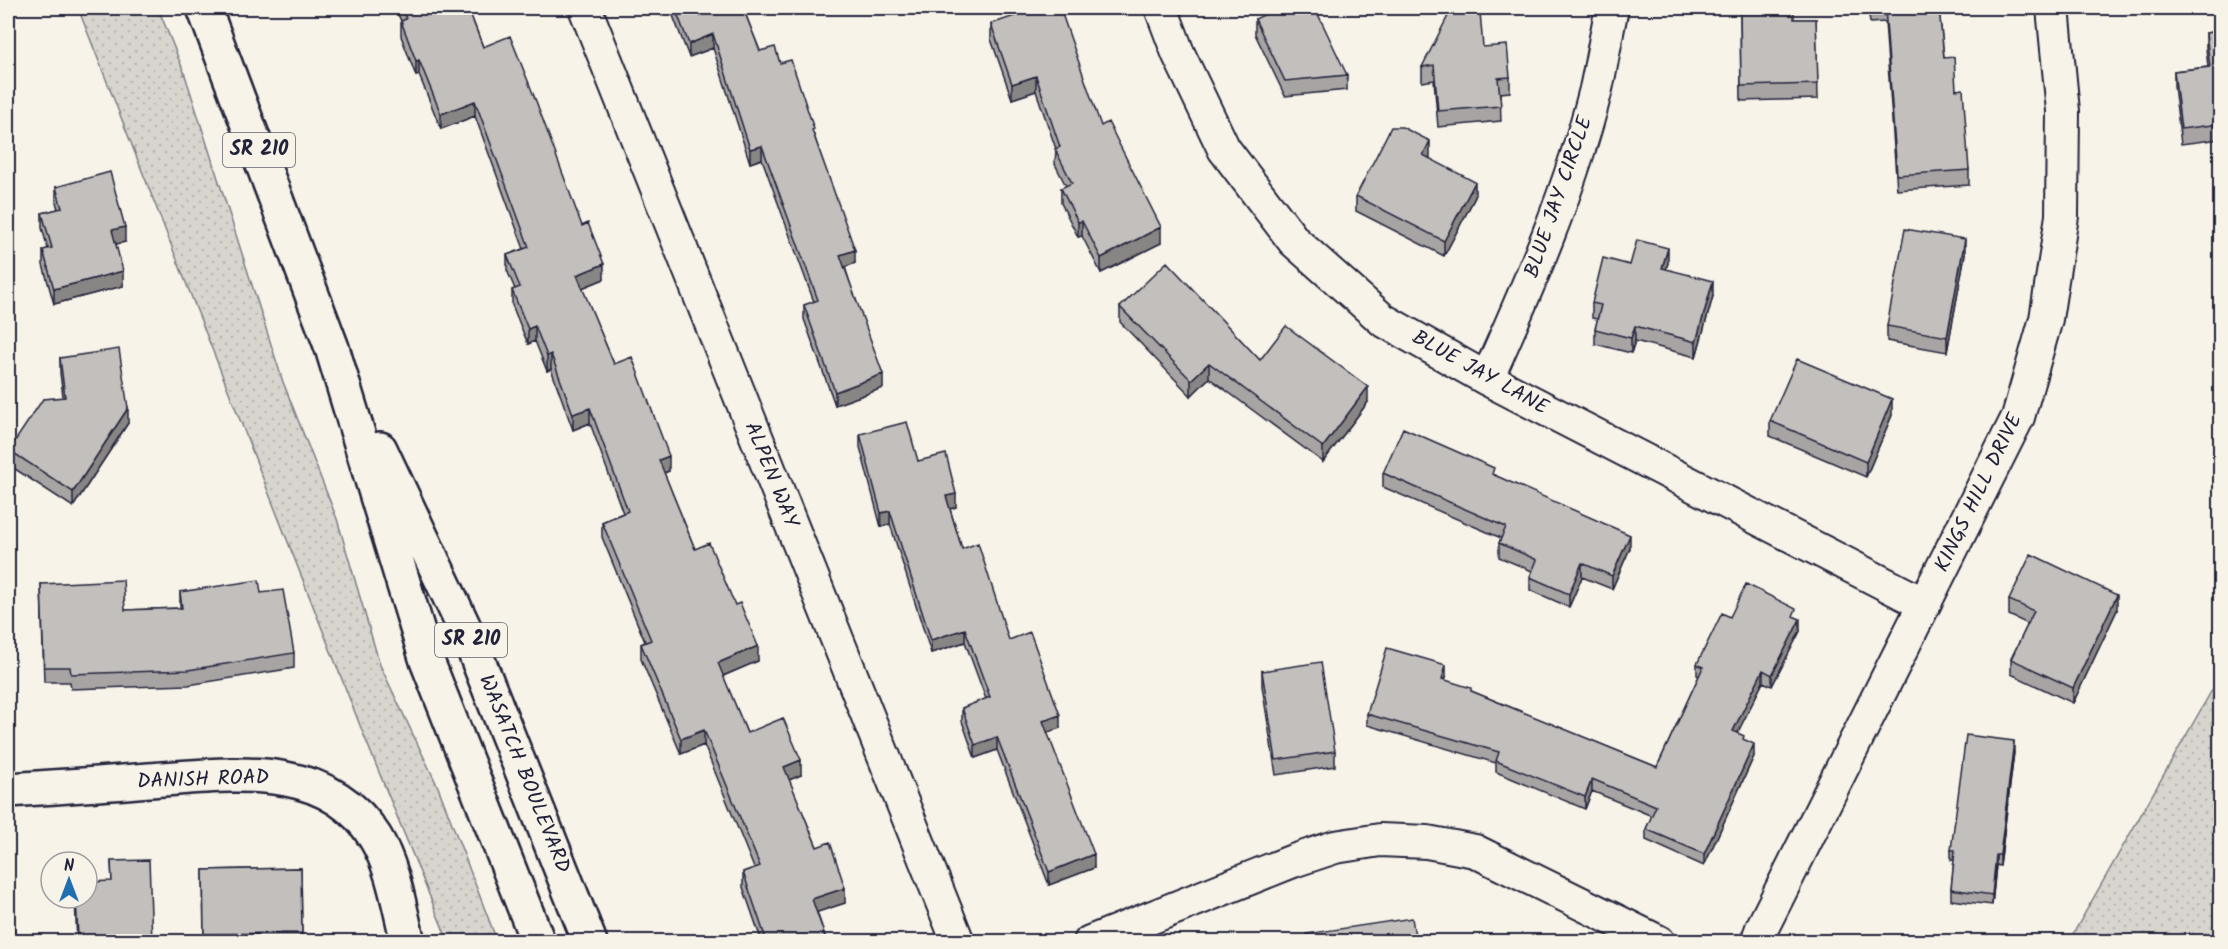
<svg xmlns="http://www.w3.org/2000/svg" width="2228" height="949" viewBox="0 0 2228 949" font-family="Kalam,sans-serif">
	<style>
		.grass { fill: url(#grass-dots); stroke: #7d7c85; stroke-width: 1.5 }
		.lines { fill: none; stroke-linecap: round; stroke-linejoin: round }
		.street-casing { stroke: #22223b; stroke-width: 36 }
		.secondary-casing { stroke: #22223b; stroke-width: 38 }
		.primary-casing { stroke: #22223b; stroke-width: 38 }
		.street { stroke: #f7f3e8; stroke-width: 32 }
		.secondary { stroke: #f7f3e8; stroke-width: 33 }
		.primary { stroke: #f7f3e8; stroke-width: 33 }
		.wall { fill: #a7a4a3; stroke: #22223b; stroke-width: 1.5 }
		.shaded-wall { fill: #888684; stroke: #22223b; stroke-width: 1.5 }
		.building { fill: #c2bfbd; stroke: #22223b; stroke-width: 1.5 }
		.labels { text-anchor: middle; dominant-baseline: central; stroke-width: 5; stroke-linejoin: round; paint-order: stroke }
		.shield { fill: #f7f3e8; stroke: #62616f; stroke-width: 1.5 }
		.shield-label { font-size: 20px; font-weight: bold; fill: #22223b }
		.street-label { font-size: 21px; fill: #22223b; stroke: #f7f3e8 }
	</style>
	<defs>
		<pattern id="grass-dots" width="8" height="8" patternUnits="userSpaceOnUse" patternTransform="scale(1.5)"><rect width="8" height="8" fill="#d8d5cf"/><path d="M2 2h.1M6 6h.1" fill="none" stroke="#b9b7b3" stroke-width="1.8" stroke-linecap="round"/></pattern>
	</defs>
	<rect width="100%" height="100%" fill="#f7f3e8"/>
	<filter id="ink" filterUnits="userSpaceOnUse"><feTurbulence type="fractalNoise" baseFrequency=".0167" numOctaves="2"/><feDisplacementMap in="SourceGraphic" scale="12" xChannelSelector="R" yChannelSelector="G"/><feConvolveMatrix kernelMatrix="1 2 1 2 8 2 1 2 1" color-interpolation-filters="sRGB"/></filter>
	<g filter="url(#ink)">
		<path class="grass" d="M78,8H158L184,72L283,382L337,519L380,665L438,787L497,941H448L365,738Z
			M2220,676V941H2069Z"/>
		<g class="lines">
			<g class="street-casing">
				<path id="street" d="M585,8L958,942
					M1161,8L1178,53L1224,149L1294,241L1383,320L1487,379L1924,604
					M1487,379C1529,285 1571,189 1596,89C1602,62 1606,35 1612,8
					M1090,942L1293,861L1335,847L1380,840L1427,842L1475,851L1659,942
					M1757,942L1762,928L2018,417L2046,319L2062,216L2063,111L2053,8"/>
			</g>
			<g class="secondary-casing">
				<path id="secondary" d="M8,790C55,787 102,784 149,780C228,775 326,758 375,837C394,868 399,907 408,942"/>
			</g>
			<g class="primary-casing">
				<path id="primary" d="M204,8L332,348L427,661L538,942
					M380,449L470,640L590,942"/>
			</g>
			<use href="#street" class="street"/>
			<use href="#secondary" class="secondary"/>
			<use href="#primary" class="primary"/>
		</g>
		<path class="wall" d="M395,8H468L483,47L582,226L604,279L582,288L614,364L669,471L664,473L695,549L758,661L723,676L747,733L801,775L789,780L817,847L845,903L817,912L827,942H762L743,887V872L754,868L704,745L681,754L641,659V644L645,642L602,537V522L623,513L590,423L573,430L551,369L547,371L535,341L528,344L512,305V290L515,289L507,270V255L524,249L475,116L441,129L419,75L416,76L401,36V21Z
			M670,8H743L760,51L780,63L814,135L855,263L845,267L883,388L835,405L804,319V305L814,302L762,159L750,163L713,48L689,57Z
			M1740,8L1794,19H1816L1818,99L1741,101Z
			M1868,8H1939L1944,58L1956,90L1969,170V185L1897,190L1885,22L1870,23Z
			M1255,19L1347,75V90L1285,96L1255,34Z
			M991,24L1101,126L1161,243L1101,273L1082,236L1078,237L1061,203V188L1066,186L1055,164L1056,149L1036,91L1012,99L991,39Z
			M2220,31V139L2181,144L2174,86V71L2208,67L2206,48V33Z
			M1483,47L1510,77V92L1500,93L1501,121L1438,127L1434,80L1422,82V67Z
			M1430,157L1429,158L1475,197L1444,256L1356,211V196Z
			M56,187L125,242L116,244L123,286L54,304L43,265V250L48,249L42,228V213L58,209L56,202Z
			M1965,254L1947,352L1887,341V326Z
			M1668,263L1666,269L1713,296L1696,357L1635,341L1631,353L1595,344V329L1598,319L1592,318V303L1630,265Z
			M1120,307L1260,360L1368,402L1323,462L1209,378L1191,396L1120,322Z
			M60,358L128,423L73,507L9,465V450L63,397L60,373Z
			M1892,415L1866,477L1770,436V421Z
			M860,434L918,461L956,507L950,509L962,549L1009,640L1060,728L1047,732L1094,868L1049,885L997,750L975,758L962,721V708L986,699L965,642L931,653L890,524L881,527L860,447Z
			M1383,473L1494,475L1630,548L1612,589L1582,577L1569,607L1530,590V577L1532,571L1499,557V543L1501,538L1383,487Z
			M41,584L125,610L180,608V592L261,593L294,653V668L188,685L71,689L70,682H44Z
			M2009,600L2117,610L2073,703L2011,674V659L2028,624L2009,615Z
			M1730,617L1796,618L1800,631L1772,686L1763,682L1737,733L1744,740L1754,756L1704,866L1646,840V829L1652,816L1592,791L1585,809L1496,772V763L1367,725V714L1446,677L1445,680L1471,691L1657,767L1699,676L1697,675V664Z
			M1262,671L1335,751V766L1276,775L1262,686Z
			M2014,752L2000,866L1996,865L1992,905L1951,900V889L1954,860H1951V850Z
			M111,861L152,942H77L75,898H87L112,881Z
			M301,868L302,942H204L203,870Z
			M8,872H11L14,942H8Z"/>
		<path class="shaded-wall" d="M713,34V48L689,57V44Z
			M419,60V75L416,76V61Z
			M1036,76V91L1012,99V84Z
			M475,101V116L441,129V114Z
			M1430,141V157L1423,170V155Z
			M762,146V159L750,163V149Z
			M1475,182V197L1444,256V241Z
			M1082,221V236L1078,237V222Z
			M125,227V242L112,245V230Z
			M1161,227V243L1101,273V258Z
			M1965,239V254L1947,352V337Z
			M1668,248V263L1662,283V268Z
			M855,250V263L840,269V255Z
			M604,264V279L577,290V275Z
			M123,271V286L54,304V289Z
			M1713,281V296L1696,357V342Z
			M535,326V341L528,344V329Z
			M1635,326V341L1631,353V338Z
			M551,354V369L547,371V356Z
			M1209,363V378L1191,396V380Z
			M883,374V388L835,405V392Z
			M1368,387V402L1323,462V447Z
			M1892,399V415L1866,477V462Z
			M128,408V423L73,507V492Z
			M590,408V423L573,430V414Z
			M669,456V471L659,475V460Z
			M956,494V507L946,510V496Z
			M890,511V524L881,527V513Z
			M1630,535V548L1612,589V576Z
			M1582,563V577L1569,607V594Z
			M2117,595V610L2073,703V688Z
			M1800,619V631L1772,686V675Z
			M965,629V642L931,653V640Z
			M758,646V661L718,678V663Z
			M1446,665V677L1442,690V679Z
			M1763,670V682L1733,742V731Z
			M1060,715V728L1043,734V721Z
			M704,730V745L681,754V739Z
			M997,737V750L975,758V745Z
			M2014,741V752L2000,866V855Z
			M1754,744V756L1704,866V854Z
			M801,760V775L784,782V767Z
			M1592,779V791L1585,809V797Z
			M1094,854V868L1049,885V872Z
			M1996,855V865L1992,905V895Z
			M845,888V903L812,914V899Z"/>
		<path class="building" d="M402,8H468L483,47L510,36L536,101L582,226L588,223L604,264L577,275L614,364L632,357L669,456L659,460L695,549L709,543L735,605L740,603L758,646L718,663L747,733L783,718L801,760L784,767L817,847L830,842L845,888L812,899L827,942H767L743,872L760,866L704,730L681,739L641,644L651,640L602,522L628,511L590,408L573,414L551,354L547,356L535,326L528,329L512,290L520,287L507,255L529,247L475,101L441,114L419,60L416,61L401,21L406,19Z
			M675,8H743L760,51L775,47L780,63L791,60L814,129L812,130L855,250L840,255L883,374L835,392L804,305L818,300L762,146L750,149L713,34L689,44Z
			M1038,8H1060L1101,126L1108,122L1161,227L1101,258L1082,221L1078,222L1061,188L1072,183L1055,149L1060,147L1036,76L1012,84L991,24Z
			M1278,8H1315L1347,75L1285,81L1255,19Z
			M1740,8H1794V19H1816L1818,84L1741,86Z
			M1885,8H1939L1944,58L1954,57L1956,90L1963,89L1969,170L1897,175Z
			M1480,12L1483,47L1507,45L1510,77L1498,78L1501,106L1438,111L1434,65L1422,67L1449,14Z
			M2220,31V124L2181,129L2174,71L2210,67L2206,33Z
			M1391,127H1402L1430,141L1423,155L1475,182L1444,241L1356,196Z
			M110,172L125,227L112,230L123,271L54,289L43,250L52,248L42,213L62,208L56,187Z
			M1905,229L1965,239L1947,337L1887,326Z
			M1637,240L1668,248L1662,268L1713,281L1696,342L1635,326L1631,338L1595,329L1601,305L1592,303L1603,258L1630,265Z
			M1167,262L1260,360L1286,326L1368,387L1323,447L1209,363L1191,380L1120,307Z
			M119,349L128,408L73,492L9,450L43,399L65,397L60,358Z
			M1797,359L1892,399L1866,462L1770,421Z
			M907,422L918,461L946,454L956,494L946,496L962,549L978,543L1009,640L1030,632L1060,715L1043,721L1094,854L1049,872L997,737L975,745L962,708L990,697L965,629L931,640L890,511L881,513L860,434Z
			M1403,428L1494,468L1492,474L1630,535L1612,576L1582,563L1569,594L1530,577L1537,560L1499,543L1506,527L1383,473Z
			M2031,554L2117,595L2073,688L2011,659L2034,611L2009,600Z
			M123,580L125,610L182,608L180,592L259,580L261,593L283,590L294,653L188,670L71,674L70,667H44L41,584Z
			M1746,584L1796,609L1793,616L1800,619L1772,675L1763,670L1733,731L1744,736L1743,739L1754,744L1704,854L1646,829L1656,806L1592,779L1585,797L1496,761L1499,752L1367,714L1387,648L1446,665L1442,679L1471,688V691L1657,767L1703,667L1697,664L1722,613L1730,617Z
			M1321,662L1335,751L1276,760L1262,671Z
			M1966,735L2014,741L2000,855H1996L1992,895L1951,889L1955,850H1951Z
			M149,860L152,942H111V936L78,937L76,898H87V882L112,881L111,861Z
			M301,868L302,933L204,934L203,870Z
			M8,872H11L14,937H8Z
			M1412,918L1416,942H1308L1306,934Z"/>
	</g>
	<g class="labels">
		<g class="shield">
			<rect x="223" y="133" width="72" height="34" rx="4.5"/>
			<rect x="435" y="623" width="72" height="34" rx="4.5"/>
		</g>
		<g class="shield-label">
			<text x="259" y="150">SR 210</text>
			<text x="471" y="640">SR 210</text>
		</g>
		<g class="street-label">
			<text transform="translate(1559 197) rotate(-71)">BLUE JAY CIRCLE</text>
			<text transform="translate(1480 373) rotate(29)">BLUE JAY LANE</text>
			<text transform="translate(771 475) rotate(68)">ALPEN WAY</text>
			<text transform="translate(1979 493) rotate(-64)">KINGS HILL DRIVE</text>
			<text transform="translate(524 774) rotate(68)">WASATCH BOULEVARD</text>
			<text transform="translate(203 780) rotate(-2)">DANISH ROAD</text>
		</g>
	</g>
	<rect width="2228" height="949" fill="none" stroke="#f7f3e8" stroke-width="30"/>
	<rect x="15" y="15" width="2198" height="919" fill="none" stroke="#22223b" stroke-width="2" filter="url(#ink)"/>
	<g transform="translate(69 880)"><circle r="28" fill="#f7f3e8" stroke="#a29fa3" stroke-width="1.5"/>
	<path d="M0-4.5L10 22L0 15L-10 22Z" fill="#1f6fb2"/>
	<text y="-9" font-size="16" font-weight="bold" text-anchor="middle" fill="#22223b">N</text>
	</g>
</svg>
